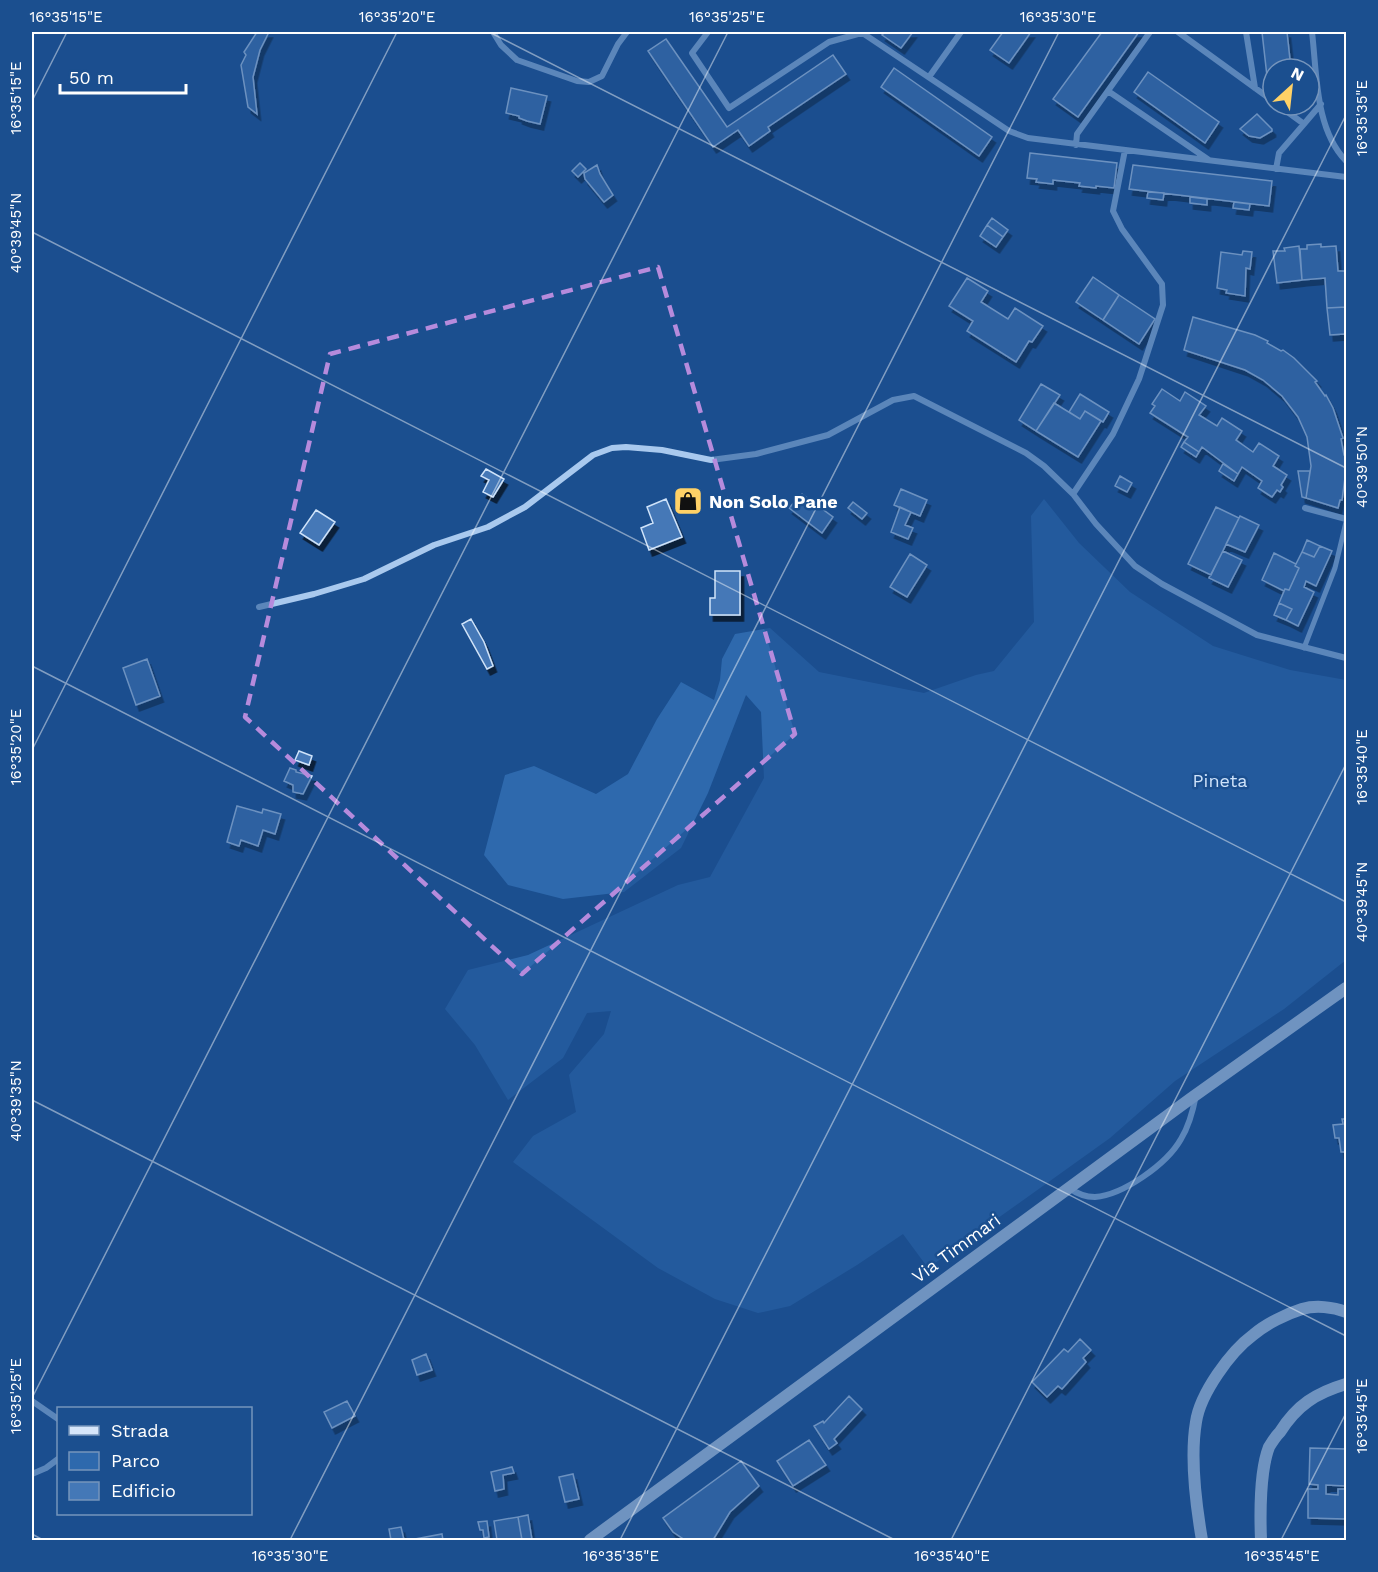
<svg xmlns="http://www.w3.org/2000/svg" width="1378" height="1572" viewBox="0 0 1378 1572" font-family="'Work Sans',sans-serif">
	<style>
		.green { fill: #2e69ad }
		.building { fill: #4478b7; stroke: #cfe3fa; stroke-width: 1.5; filter: url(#shadow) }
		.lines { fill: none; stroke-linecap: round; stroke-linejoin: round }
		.pedestrian { stroke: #a9c9ee; stroke-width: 5 }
		.minor { stroke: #a9c9ee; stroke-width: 6 }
		.secondary { stroke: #d6e6fa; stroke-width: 12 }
		.marked { fill: none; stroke: #b68bdc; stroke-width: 4.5; stroke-dasharray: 12 8; stroke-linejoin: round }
		.ticks { fill: none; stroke: #fff; stroke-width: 1.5; stroke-opacity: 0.45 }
		.labels { text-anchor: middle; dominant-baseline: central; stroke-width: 5; stroke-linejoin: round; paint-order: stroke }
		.poi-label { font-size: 18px; font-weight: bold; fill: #fff; stroke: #1b4f8f; text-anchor: start }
		.park-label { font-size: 18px; fill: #cfe3fa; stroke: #1b4f8f }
		.street-label { font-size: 18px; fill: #fff; stroke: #1b4f8f }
		.neatline { fill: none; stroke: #fff; stroke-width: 2 }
		.ticks-label { font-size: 15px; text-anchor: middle; fill: #fff }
	</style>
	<defs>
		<filter id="shadow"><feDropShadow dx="3.5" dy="6" stdDeviation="0" flood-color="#0009"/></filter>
	</defs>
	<rect width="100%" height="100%" fill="#1b4f8f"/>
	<path class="green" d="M1044,499L1079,543L1130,592L1213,646L1290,670L1346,680V960L1284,1009L1175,1081L1110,1138L928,1268L903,1234L857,1265L790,1306L758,1313L715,1299L658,1268L513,1162L533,1136L576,1112L569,1075L604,1034L611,1011L587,1013L563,1058L508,1100L475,1045L445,1009L468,970L528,955L678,885L710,877L764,778L761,712L746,695L708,793L681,848L624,892L563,899L508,885L484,855L505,775L534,766L596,794L628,774L657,719L681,682L714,700L720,680L722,659L735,634L770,628L819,672L924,693L976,675L994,671L1034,622L1031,516Z"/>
	<path class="building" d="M257,32H269L260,50L253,77L257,114L248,107L241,65L246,55L244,52Z
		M885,32H913L901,48L882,35Z
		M1003,32H1031L1009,63L990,50Z
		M1102,32H1139L1078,117L1053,99Z
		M1262,32H1287L1291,69H1273V85H1268Z
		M666,39L727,127L833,55L846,74L768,127L770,131L749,146L738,130L713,147L648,51Z
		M894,68L992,137L979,156L881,87Z
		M1148,72L1219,122L1205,143L1134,92Z
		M511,88L547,96L540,124L527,121L519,118V116L506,113Z
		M1257,114L1272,129V131L1260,138L1249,136L1240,129Z
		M1030,153L1117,163L1114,188L1096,186V188L1079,186L1080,183L1053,180V184L1036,182L1037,179L1027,178Z
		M580,163L586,169L578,177L572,171Z
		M597,165L600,174L613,195L604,202L585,179L584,173Z
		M1133,165L1272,181L1269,206L1129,189Z
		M1148,192L1164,193L1163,200L1147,198Z
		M1190,197L1207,199V205L1190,203Z
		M1234,202L1250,204L1249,210L1233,208Z
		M992,218L1008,230L1003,237L987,225Z
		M987,225L1003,237L996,247L980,236Z
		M1321,244V247L1336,246L1338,271H1346V307L1327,308L1325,278L1302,280L1300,249H1307V245Z
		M1299,246L1302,280L1277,283L1273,251H1285L1284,248Z
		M1243,251L1252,252L1250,269L1246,268L1245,296L1226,293L1227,290L1217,288L1221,252L1242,255Z
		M1093,277L1119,295L1103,320L1076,302Z
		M967,278L988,291L981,302L1008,319L1015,308L1043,326L1032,342L1029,341L1016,362L967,331L973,321L949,306Z
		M1119,295L1155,319L1139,344L1103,320Z
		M1346,307V336L1344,334L1330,335L1327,308Z
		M1193,317L1255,335L1268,341L1267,343L1281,351L1283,350L1294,358L1317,381L1315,382L1325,396L1326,395L1333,408L1343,438L1341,439L1344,455H1345L1346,470L1342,500H1340L1338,508L1306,498L1311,466L1307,437L1298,417L1282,396L1263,380L1245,370L1184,350Z
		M1041,384L1060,395L1036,431L1019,420Z
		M1162,389L1180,401L1185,392L1206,406L1199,415L1217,426L1222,418L1242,431L1236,440L1253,452L1259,443L1279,456L1273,466L1287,475L1281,485L1283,487L1280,492L1277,490L1272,497L1258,488L1262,481L1242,467L1238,474L1202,447L1199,452L1184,442L1188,437L1150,413L1155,406L1152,404Z
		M1080,394L1109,412L1103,422L1085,411L1080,419L1069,412Z
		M1054,403L1080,419L1085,411L1101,421L1078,457L1036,431Z
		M1184,442L1199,452L1196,457L1181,447Z
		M1223,464L1238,474L1234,481L1219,471Z
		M486,469L504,479L493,497L483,492L489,480L481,476Z
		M1298,471H1310L1306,498L1302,497Z
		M1120,476L1132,483L1127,492L1115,486Z
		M901,489L927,500L920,516L894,505Z
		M802,494L833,517L822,533L789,508Z
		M666,499L682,537L649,550L641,528L653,523L647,507Z
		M853,502L867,513L862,519L848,508Z
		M900,507L911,512L905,525L913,528L908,539L891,532Z
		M1216,507L1239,518L1211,575L1188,564Z
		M316,510L335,522L319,545L300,533Z
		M1240,516L1259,525L1245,552L1226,544Z
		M1307,540L1320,546L1314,557L1302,552Z
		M1320,546L1332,551L1316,586L1306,581L1304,587L1314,592L1298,626L1286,620L1292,609L1279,603L1285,589L1289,590L1299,568L1295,566L1302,552L1314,557Z
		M1223,551L1242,560L1228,587L1209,578Z
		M1274,553L1296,564L1295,566L1299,568L1289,590L1285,589L1284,591L1262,580Z
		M910,554L927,565L907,597L890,587Z
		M715,571H740V615H710V598H715Z
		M1279,603L1292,609L1286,620L1274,615Z
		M471,619L484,642L493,666L487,669L462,624Z
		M147,659L160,696L136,705L123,668Z
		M299,751L312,756L309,765L295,760Z
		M290,768L296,770V772L312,776L303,794L293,792V785L284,781Z
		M237,806L262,813L263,809L281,814L275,834L263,830L258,846L241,840L239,846L227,842Z
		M1342,1119H1346V1152H1341L1339,1138H1335L1333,1125L1343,1124Z
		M1080,1339L1091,1350L1083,1358L1086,1362L1062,1389L1058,1386L1047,1397L1032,1382L1064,1349L1068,1352Z
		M426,1354L432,1370L417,1375L412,1360Z
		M849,1396L862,1409L834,1439L837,1443L829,1449L814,1426L823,1421L824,1423Z
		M347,1401L355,1416L332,1428L324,1412Z
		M809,1440L826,1465L793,1486L777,1461Z
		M1310,1448L1346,1449V1486L1326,1485V1494L1338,1495V1489H1346V1519L1308,1518V1489H1318V1485L1309,1484Z
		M741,1461L759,1486L730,1512L713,1540H685L673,1532L663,1518Z
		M512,1467L514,1473L503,1475L504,1489L495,1491L491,1472Z
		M573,1474L579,1499L565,1502L559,1477Z
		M528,1515L532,1540H522L518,1517Z
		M518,1517L522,1540H497L494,1521Z
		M487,1521L489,1537L484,1538L483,1530H480L478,1522Z
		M401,1527L404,1540H391L389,1529Z
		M442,1534L443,1540H416L415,1539Z"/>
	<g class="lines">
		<path class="pedestrian" d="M1304,648L1335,568L1346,522"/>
		<path class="minor" d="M493,32L501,45L517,60L577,81L589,82L602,76L618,44L627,32
			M708,32L692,53L729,108L829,42L865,32
			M861,32L1009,131L1028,138L1346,177
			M1178,32L1273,101
			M1246,32L1255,88
			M1312,32C1317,74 1315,129 1346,161
			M929,77L961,32
			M1108,91L1209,160
			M1278,105L1304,124L1321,104
			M1076,145L1077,134L1150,32
			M1276,169L1279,153L1304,124
			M1073,494L1113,434L1139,379L1163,305L1162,284L1122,229L1113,211L1125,150
			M1305,508L1346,519
			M259,607L314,594L364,579L434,545L488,527L525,507L593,455L612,448L626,447L662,450L711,460L756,454L828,435L893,400L914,396L1026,453L1044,466L1073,494L1096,524L1135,566L1162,584L1257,635L1346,658
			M1069,1188C1076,1193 1086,1197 1095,1197C1123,1195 1167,1164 1181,1139C1189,1126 1193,1111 1196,1095
			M32,1401L58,1419
			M32,1474L46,1468L58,1459"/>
		<path class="secondary" d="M590,1540L1190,1099L1346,988
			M1202,1540C1196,1505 1190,1457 1196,1422C1200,1394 1230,1352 1253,1335C1266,1324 1286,1314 1302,1309C1316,1305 1333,1307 1346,1312
			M1261,1540C1260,1515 1260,1470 1269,1447C1272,1442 1276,1436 1280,1432C1297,1405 1316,1393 1346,1384"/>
	</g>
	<path d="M0 0H1378V1572H0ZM658,267L795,734L522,974L245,717L330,354Z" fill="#1b4f8f" fill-opacity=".55" fill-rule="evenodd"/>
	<path class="marked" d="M658,267L795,734L522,974L245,717L330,354Z"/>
	<path class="ticks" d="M489,32L1346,468M1341,32L1346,34M32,101L67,32M32,232L1346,902M32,666L1346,1336M32,750L397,32M32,1100L895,1540M32,1398L728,32M32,1534L43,1540M290,1540L1059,32M620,1540L1346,115M951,1540L1346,764M1281,1540L1346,1413"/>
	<defs>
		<g id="shop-square" transform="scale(1.5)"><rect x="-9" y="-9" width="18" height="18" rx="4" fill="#ffd166" stroke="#1b4f8f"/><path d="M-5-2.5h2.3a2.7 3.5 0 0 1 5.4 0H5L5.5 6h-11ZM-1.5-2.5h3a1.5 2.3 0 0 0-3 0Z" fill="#111"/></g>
	</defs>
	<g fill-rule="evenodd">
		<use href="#shop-square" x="688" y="501"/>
	</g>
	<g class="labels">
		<g class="poi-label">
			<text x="709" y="501">Non Solo Pane</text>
		</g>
		<g class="park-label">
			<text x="1220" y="780">Pineta</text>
		</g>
		<g class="street-label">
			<text transform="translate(956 1248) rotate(-36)">Via Timmari</text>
		</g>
	</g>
	<rect width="1378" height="1572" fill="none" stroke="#1b4f8f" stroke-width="66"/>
	<rect x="57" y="1407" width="195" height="108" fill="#1b4f8f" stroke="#7695bc" stroke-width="1.5"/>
	<rect x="69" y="1426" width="30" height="9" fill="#d6e6fa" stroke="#7695bc" stroke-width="1.5"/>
	<text x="111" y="1437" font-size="18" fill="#ffffff">Strada</text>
	<rect x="69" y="1452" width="30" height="18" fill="#2e69ad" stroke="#7695bc" stroke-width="1.5"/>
	<text x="111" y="1467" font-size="18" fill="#ffffff">Parco</text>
	<rect x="69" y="1482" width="30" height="18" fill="#4478b7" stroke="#7695bc" stroke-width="1.5"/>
	<text x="111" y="1497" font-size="18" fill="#ffffff">Edificio</text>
	<g transform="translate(1291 87) rotate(27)"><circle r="28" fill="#1b4f8f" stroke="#7695bc" stroke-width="1.5"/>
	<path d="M0-4.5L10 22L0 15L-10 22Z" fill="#ffd166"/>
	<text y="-9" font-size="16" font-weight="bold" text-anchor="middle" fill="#ffffff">N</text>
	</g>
	<path d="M60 84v9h126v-9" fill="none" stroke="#ffffff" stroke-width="3"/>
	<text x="69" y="84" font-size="18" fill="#ffffff" stroke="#1b4f8f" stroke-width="4.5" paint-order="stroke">50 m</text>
	<rect x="33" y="33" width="1312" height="1506" class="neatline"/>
	<g class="ticks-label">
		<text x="66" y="22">16°35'15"E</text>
		<text x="397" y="22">16°35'20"E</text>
		<text x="727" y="22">16°35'25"E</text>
		<text x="1058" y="22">16°35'30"E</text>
		<text transform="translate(16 98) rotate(-90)" y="5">16°35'15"E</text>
		<text transform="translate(1362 118) rotate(-90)" y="5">16°35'35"E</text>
		<text transform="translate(16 233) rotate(-90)" y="5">40°39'45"N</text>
		<text transform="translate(1362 467) rotate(-90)" y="5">40°39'50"N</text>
		<text transform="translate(16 747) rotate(-90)" y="5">16°35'20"E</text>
		<text transform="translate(1362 767) rotate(-90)" y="5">16°35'40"E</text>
		<text transform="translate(1362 902) rotate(-90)" y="5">40°39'45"N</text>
		<text transform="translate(16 1101) rotate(-90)" y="5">40°39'35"N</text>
		<text transform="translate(16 1396) rotate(-90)" y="5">16°35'25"E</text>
		<text transform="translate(1362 1416) rotate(-90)" y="5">16°35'45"E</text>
		<text x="290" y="1561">16°35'30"E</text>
		<text x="621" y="1561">16°35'35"E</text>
		<text x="952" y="1561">16°35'40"E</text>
		<text x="1282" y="1561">16°35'45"E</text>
	</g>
</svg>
